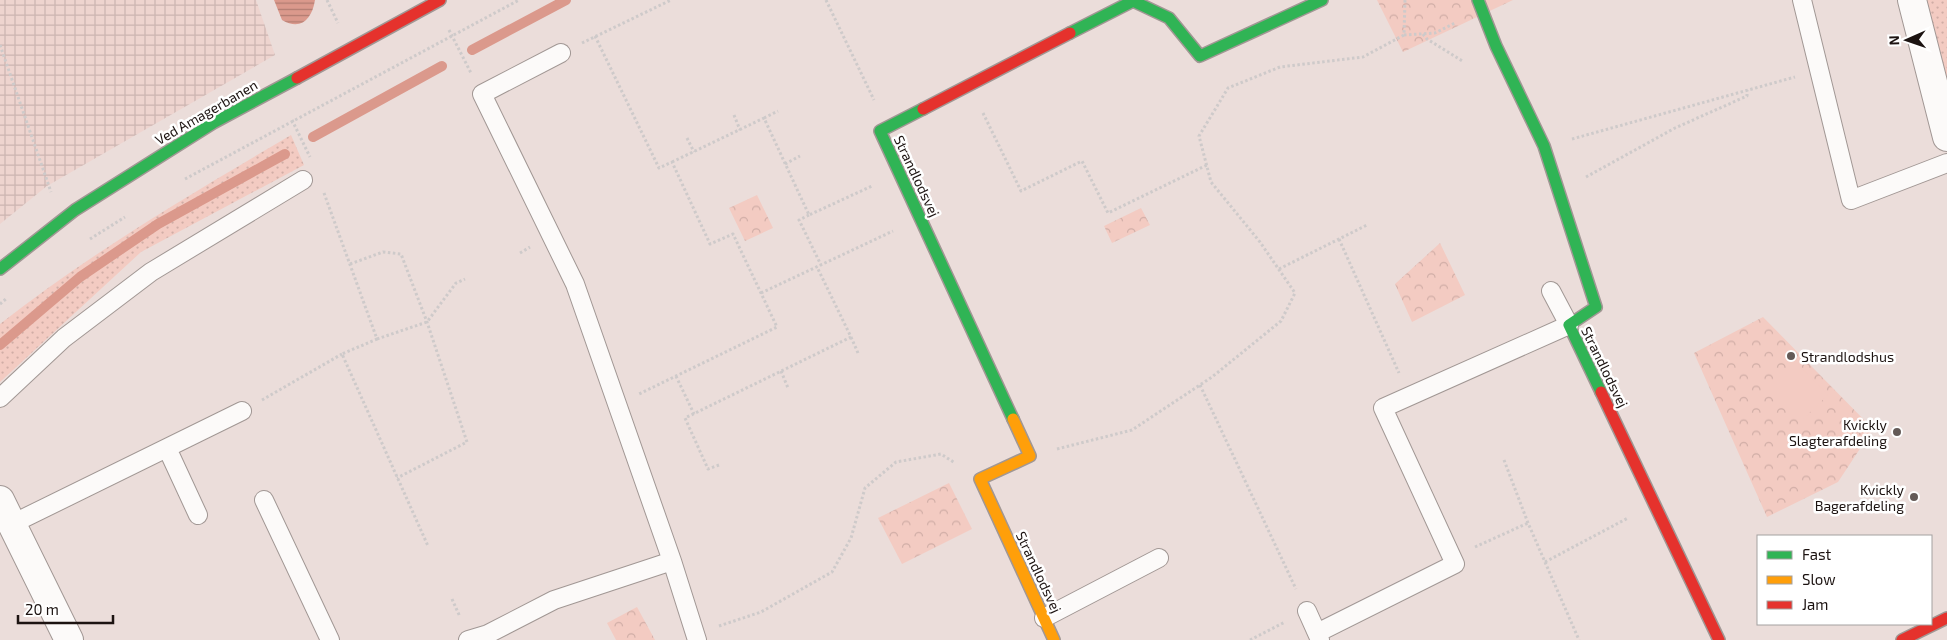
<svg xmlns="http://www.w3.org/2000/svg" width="1947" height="640" viewBox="0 0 1947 640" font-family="'Exo 2',sans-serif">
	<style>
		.industrial { fill: url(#industrial-grid) }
		.grass { fill: url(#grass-dots) }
		.park { fill: url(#park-crowns) }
		.pitch { fill: #f3cbc2 }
		.water { fill: url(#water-rules) }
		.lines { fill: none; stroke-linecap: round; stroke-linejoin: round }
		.stream { stroke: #db998c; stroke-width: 10 }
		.lane-casing { stroke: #a19794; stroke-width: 20 }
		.street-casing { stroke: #a19794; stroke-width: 30 }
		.fast-casing { stroke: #a19794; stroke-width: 14 }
		.slow-casing { stroke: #a19794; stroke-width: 14 }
		.jam-casing { stroke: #a19794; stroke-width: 14 }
		.path { stroke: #cecaca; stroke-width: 3; stroke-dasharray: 2.5 2.5; stroke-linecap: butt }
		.lane { stroke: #fcfaf9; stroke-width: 18 }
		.street { stroke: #fcfaf9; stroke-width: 28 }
		.fast { stroke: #30b455; stroke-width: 11 }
		.slow { stroke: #ff9f0a; stroke-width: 11 }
		.jam { stroke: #e5322d; stroke-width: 11 }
		.poi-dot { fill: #645a57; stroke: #fff; stroke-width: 2 }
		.labels { text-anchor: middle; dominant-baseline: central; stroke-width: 5; stroke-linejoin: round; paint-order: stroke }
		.street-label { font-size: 14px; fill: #1c1311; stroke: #fff }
		.poi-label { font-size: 14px; fill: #1c1311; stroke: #fff; text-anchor: end }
	</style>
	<defs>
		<pattern id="industrial-grid" width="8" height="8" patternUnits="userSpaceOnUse" patternTransform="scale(1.25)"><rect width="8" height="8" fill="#eed4cf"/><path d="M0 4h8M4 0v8" fill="none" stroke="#ccb5b1"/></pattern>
		<pattern id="grass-dots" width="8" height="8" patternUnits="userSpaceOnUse" patternTransform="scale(1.25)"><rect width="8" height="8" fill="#f3cbc2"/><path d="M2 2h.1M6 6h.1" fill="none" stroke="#d0ada6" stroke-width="1.8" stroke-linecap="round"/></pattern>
		<pattern id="park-crowns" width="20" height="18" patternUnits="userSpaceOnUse" patternTransform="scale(1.25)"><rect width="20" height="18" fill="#f3cbc2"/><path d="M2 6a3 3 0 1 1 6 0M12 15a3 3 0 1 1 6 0" fill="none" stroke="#d0ada6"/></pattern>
		<pattern id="water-rules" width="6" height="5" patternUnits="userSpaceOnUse" patternTransform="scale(1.25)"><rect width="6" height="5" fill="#db998c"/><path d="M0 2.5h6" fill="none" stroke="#b17c71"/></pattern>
	</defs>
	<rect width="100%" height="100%" fill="#ebddda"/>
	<path class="industrial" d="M0,0H256L275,55L47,186L0,224Z"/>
	<path class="grass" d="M1921,0H1947V101Z
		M291,135L304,165L141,252L0,382V324C92,252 191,194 291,135Z"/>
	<path class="park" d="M1377,0H1513L1403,52Z
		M757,195L773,228L745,241L729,208Z
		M1141,208L1150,225L1112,243L1104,226Z
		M1440,243L1465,295L1412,322L1395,284Z
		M1763,317L1873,429L1838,482L1767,517L1694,353Z
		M949,483L972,529L902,564L878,518Z
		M637,607L655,640H616L607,623Z"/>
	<path class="pitch" d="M1798,364L1828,395L1803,419L1773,389Z"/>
	<path class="water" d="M274,0H315C312,19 301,31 282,20Z"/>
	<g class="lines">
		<path class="stream" d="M472,50L566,0
			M313,137L442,66
			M0,345L80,277L158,224L285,154"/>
		<g class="lane-casing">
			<path id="lane" d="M1802,0L1851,200L1947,163
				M561,53L482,94L575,284L672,561L697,640
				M0,398L64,338L151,272L303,180
				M167,448L198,515
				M264,500L330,640
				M12,524L242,411
				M1307,611L1320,640
				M1044,618L1159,558
				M1317,633L1455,564L1383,408L1569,325L1551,291
				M468,640L488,634L554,600L672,561"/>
		</g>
		<g class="street-casing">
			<path id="street" d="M1912,0L1947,137
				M0,500L69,640"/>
		</g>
		<g class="fast-casing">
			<path id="fast" d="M1478,0L1496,46L1544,146L1596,307L1569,325L1601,392
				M1070,33L1133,1L1169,18L1200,56L1322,0
				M923,109L880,131L1013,419
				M0,269L75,210L213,123L297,78"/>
		</g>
		<g class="slow-casing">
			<path id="slow" d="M1013,419L1030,456L980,479L1054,640"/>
		</g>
		<g class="jam-casing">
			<path id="jam" d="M297,78L440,0
				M923,109L1070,33
				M1601,392L1719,640
				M1902,640L1947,618"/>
		</g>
		<path class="path" d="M327,0L338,23
			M826,0L874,100
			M449,30L471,73
			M1423,34L1427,39L1464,62
			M1404,35L1435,33L1455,23
			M595,36L659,168L672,162L710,244L733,234L777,327L639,394
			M582,43L671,0
			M0,45L51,192
			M983,113L1021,191L1082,161L1108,213L1207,165
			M734,115L740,130
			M764,118L778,111
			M292,120L310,157
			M687,138L694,152
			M1572,139L1795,77
			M672,162L764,118L809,215L872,186
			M785,164L800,156
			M1586,177L1675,128L1747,96V90
			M185,179L519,0
			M324,193L377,339L342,354L428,546
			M809,215L799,220L821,265
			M90,239L125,217
			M1339,239L1399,373
			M520,253L530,247
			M350,264L383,252L401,254L427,322L467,442L397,478
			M1279,269L1367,225
			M761,293L893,231
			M0,304L7,298
			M851,337L858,353
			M377,339L427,322L456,283L465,279
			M781,371L788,388
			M676,376L694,414
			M1200,385L1296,589
			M262,400L342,354
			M1057,449L1132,430L1212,377L1281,321L1295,293L1260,242L1211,182L1199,136L1228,88L1280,67L1363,57L1404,35L1405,0
			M1504,460L1528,523L1579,640
			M719,465L708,469L685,418L851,337L817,267
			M1475,547L1528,523
			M1545,562L1628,518
			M452,599L460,617
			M719,626L761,612L832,572L851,538L865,488L896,462L941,454L955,463
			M1250,640L1285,622"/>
		<use href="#lane" class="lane"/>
		<use href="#street" class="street"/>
		<use href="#fast" class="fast"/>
		<use href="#slow" class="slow"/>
		<use href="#jam" class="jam"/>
	</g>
	<g class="poi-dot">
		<circle cx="1791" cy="356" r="5"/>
		<circle cx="1897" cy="432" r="5"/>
		<circle cx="1914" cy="497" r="5"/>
	</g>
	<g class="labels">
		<g class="street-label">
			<text transform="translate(206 112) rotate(-30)">Ved Amagerbanen</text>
			<text transform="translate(917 176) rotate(65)">Strandlodsvej</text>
			<text transform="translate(1605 367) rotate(64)">Strandlodsvej</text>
			<text transform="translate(1039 572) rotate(65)">Strandlodsvej</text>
		</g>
		<g class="poi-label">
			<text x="1801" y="356" text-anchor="start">Strandlodshus</text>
			<text x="1887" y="424">Kvickly<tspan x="1887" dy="16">Slagterafdeling</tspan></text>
			<text x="1904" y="489">Kvickly<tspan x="1904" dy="16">Bagerafdeling</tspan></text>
		</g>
	</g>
	<rect x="1757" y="535" width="175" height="90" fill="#ffffff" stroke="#a4a1a0"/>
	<rect x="1767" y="551" width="25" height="8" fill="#30b455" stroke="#a4a1a0"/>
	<text x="1802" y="560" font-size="15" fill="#1c1311">Fast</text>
	<rect x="1767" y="576" width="25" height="8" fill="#ff9f0a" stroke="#a4a1a0"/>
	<text x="1802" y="585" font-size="15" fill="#1c1311">Slow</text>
	<rect x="1767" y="601" width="25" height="8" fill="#e5322d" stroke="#a4a1a0"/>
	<text x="1802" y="610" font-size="15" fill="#1c1311">Jam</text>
	<g transform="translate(1907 40) rotate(268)" stroke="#ffffff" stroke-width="4" paint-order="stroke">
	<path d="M0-4L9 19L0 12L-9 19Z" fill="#1c1311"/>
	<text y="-8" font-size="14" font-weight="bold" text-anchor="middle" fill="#1c1311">N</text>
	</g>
	<path d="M18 615v8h95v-8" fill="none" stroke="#1c1311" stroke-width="2.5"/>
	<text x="25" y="615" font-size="15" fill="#1c1311" stroke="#ffffff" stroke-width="4" paint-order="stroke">20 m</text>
</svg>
